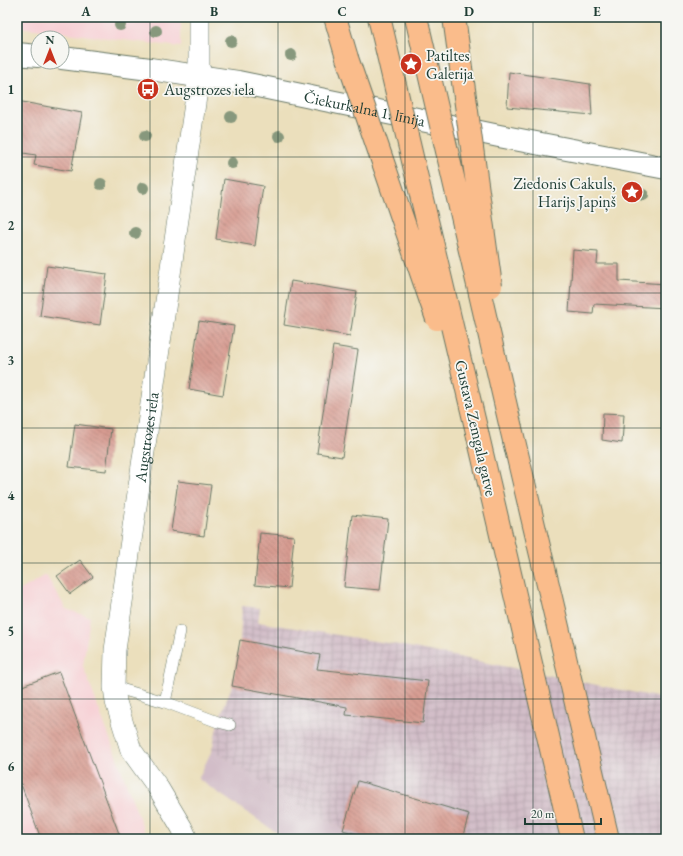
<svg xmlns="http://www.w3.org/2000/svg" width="683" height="856" viewBox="0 0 683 856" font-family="'EB Garamond',serif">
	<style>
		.built { fill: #f7cfd4 }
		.industrial { fill: url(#industrial-grid) }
		.railway { fill: #d2bdc8 }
		.building { fill: url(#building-back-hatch) }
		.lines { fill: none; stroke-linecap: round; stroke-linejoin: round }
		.service-casing { stroke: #667664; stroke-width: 12 }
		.minor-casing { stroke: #667664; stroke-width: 22 }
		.tertiary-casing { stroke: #667664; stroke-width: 24 }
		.primary-casing { stroke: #667664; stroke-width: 24 }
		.service { stroke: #fff; stroke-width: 11 }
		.minor { stroke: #fff; stroke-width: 21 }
		.tertiary { stroke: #fff; stroke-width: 22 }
		.primary { stroke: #fabc8b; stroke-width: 22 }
		.primary-bridge-casing { stroke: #667664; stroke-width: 24; stroke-linecap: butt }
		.primary-bridge { stroke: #fabc8b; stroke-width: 22 }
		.tree { fill: #87987d }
		.grid { fill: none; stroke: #1f3d34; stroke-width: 1; stroke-opacity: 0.55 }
		.labels { text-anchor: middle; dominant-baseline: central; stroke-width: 3.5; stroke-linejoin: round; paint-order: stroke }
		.poi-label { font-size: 16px; fill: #1f3d34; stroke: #f6f6f2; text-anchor: start }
		.street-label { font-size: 16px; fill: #1f3d34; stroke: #f6f6f2 }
		.neatline { fill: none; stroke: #1f3d34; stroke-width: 1.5 }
		.grid-label { font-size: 13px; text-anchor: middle; font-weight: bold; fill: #1f3d34 }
	</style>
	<defs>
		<pattern id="industrial-grid" width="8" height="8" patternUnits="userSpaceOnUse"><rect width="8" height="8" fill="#d2bdc8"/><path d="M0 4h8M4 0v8" fill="none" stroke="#b4a3ac"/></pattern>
		<pattern id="building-back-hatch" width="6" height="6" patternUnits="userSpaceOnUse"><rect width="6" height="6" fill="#d79b91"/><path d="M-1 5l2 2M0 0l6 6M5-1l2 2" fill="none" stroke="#ae8077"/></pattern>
	</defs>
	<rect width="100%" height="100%" fill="#f6f6f2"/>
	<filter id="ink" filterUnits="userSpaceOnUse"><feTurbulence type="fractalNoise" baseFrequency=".025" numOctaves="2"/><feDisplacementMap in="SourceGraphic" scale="8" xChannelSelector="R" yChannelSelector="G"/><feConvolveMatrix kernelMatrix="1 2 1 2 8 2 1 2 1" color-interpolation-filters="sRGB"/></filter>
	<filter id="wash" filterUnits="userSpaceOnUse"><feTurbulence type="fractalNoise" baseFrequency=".012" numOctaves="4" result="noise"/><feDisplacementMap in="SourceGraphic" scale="16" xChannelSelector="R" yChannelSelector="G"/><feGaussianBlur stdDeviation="0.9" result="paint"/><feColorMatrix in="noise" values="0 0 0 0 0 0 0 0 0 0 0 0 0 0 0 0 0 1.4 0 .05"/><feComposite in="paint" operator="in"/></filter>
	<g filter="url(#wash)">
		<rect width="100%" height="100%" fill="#ebdfbc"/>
		<path class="built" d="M17,17H181V47L17,27Z
			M46,575L66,609L90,617L83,666L147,839H18L17,592Z"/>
		<path class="industrial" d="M242,606L260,608L258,622L399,645L666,699V839H349L343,830L286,798L212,750L218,722L232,686L240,640Z"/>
		<path class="railway" d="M212,750L286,797L343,830L349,839H286L198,779Z"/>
		<g id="blocks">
			<path class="building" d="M509,72L590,84L592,115L507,107Z
				M17,101L82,113L71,171L34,165L36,155L17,152Z
				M224,179L263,186L255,246L216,239Z
				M573,250L598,252L597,264H619V281L666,284V308L594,304L593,314L569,312Z
				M47,266L107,274L100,325L40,316Z
				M291,281L357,292L350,336L284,325Z
				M199,321L234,326L223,395L189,389Z
				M333,346L358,350L342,457L317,453Z
				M603,413L624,414L622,443L602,440Z
				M75,424L111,429L106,471L69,467Z
				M178,481L211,485L204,536L171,531Z
				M352,515L388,519L380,590L344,587Z
				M260,533L294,536L289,588L255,585Z
				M80,560L93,577L70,594L57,576Z
				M240,640L320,655L317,669L428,681L423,723L346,715L347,707L232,686Z
				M59,672L121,839H41L17,773V688Z
				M358,781L469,814L462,839H374L343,830Z"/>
		</g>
	</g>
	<g filter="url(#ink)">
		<use href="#blocks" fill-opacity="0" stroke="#667664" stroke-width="1"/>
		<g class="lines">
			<g class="service-casing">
				<path id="service" d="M114,687L165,702L218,722L230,725
					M165,702L180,631"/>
			</g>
			<g class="minor-casing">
				<g id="minor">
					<path id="s1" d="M187,839L182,828L157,786L131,750L116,702L114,687L115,650L199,76V17"/>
				</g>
			</g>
			<g class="tertiary-casing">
				<g id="tertiary">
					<path d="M17,54L38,56"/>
					<path id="s2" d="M62,58L150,69L238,82L499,136L666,168"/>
				</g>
			</g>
			<g class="primary-casing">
				<path id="primary" d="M335,17L347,58
					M454,17L461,68
					M511,428L608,839
					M477,432L572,839"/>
			</g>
			<use href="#service" class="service"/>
			<use href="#minor" class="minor"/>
			<use href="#tertiary" class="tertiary"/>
			<use href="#primary" class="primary"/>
			<g class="primary-bridge-casing">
				<path id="primary-bridge" d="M379,17L477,432
					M416,17L511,428
					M347,58L437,319
					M461,68L491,286"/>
			</g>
			<use href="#primary-bridge" class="primary-bridge"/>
		</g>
		<g class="tree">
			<circle cx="120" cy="25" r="6"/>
			<circle cx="156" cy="31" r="6"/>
			<circle cx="231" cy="41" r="6"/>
			<circle cx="291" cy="55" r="6"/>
			<circle cx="231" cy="117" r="6"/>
			<circle cx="145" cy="136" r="6"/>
			<circle cx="279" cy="136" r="6"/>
			<circle cx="232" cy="163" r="6"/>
			<circle cx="101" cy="184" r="6"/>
			<circle cx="143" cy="188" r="6"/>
			<circle cx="643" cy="195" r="6"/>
			<circle cx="135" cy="233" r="6"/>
		</g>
	</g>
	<path class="grid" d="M150,17V839M278,17V839M405,17V839M533,17V839M17,157H666M17,293H666M17,428H666M17,563H666M17,699H666"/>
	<defs>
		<g id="sight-disc" transform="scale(1.15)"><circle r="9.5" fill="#c8321e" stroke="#f6f6f2"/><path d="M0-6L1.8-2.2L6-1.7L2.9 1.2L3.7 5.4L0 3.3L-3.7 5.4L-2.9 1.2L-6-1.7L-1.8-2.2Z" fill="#fff"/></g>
		<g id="bus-disc" transform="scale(1.15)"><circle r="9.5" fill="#c8321e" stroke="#f6f6f2"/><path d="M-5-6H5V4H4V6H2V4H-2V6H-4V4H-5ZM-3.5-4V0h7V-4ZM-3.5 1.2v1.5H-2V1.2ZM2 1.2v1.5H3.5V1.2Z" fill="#fff"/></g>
	</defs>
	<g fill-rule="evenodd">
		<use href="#sight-disc" x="411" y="64"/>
		<use href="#bus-disc" x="148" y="89"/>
		<use href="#sight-disc" x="632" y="192"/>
	</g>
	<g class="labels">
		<g class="poi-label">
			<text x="426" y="55">Patiltes<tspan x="426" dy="18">Galerija</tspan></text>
			<text x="164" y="89">Augstrozes iela</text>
			<text x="616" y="183" text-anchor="end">Ziedonis Cakuls,<tspan x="616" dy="18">Harijs Japiņš</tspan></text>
		</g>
		<g class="street-label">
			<text stroke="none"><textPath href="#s2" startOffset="307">Čiekurkalna 1. līnija</textPath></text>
			<text transform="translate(476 428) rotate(77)">Gustava Zemgala gatve</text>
			<text stroke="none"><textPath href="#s1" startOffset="423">Augstrozes iela</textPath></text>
		</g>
	</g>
	<rect width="683" height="856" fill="none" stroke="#f6f6f2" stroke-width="44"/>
	<g transform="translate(50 50)"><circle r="19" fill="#f6f6f2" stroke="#a0aca6"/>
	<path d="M0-3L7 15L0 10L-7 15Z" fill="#c8321e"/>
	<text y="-6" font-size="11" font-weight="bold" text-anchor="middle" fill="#1f3d34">N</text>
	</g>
	<path d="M525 818v6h76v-6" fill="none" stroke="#1f3d34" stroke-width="2"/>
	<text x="531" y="818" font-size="12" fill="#1f3d34" stroke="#f6f6f2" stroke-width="3" paint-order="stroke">20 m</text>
	<rect x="22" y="22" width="639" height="812" class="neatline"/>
	<g class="grid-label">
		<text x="86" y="16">A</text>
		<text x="214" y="16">B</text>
		<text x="342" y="16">C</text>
		<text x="469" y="16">D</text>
		<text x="597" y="16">E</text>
		<text x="11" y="94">1</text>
		<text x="11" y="230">2</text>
		<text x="11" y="365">3</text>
		<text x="11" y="500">4</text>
		<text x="11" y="636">5</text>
		<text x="11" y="771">6</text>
	</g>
</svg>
